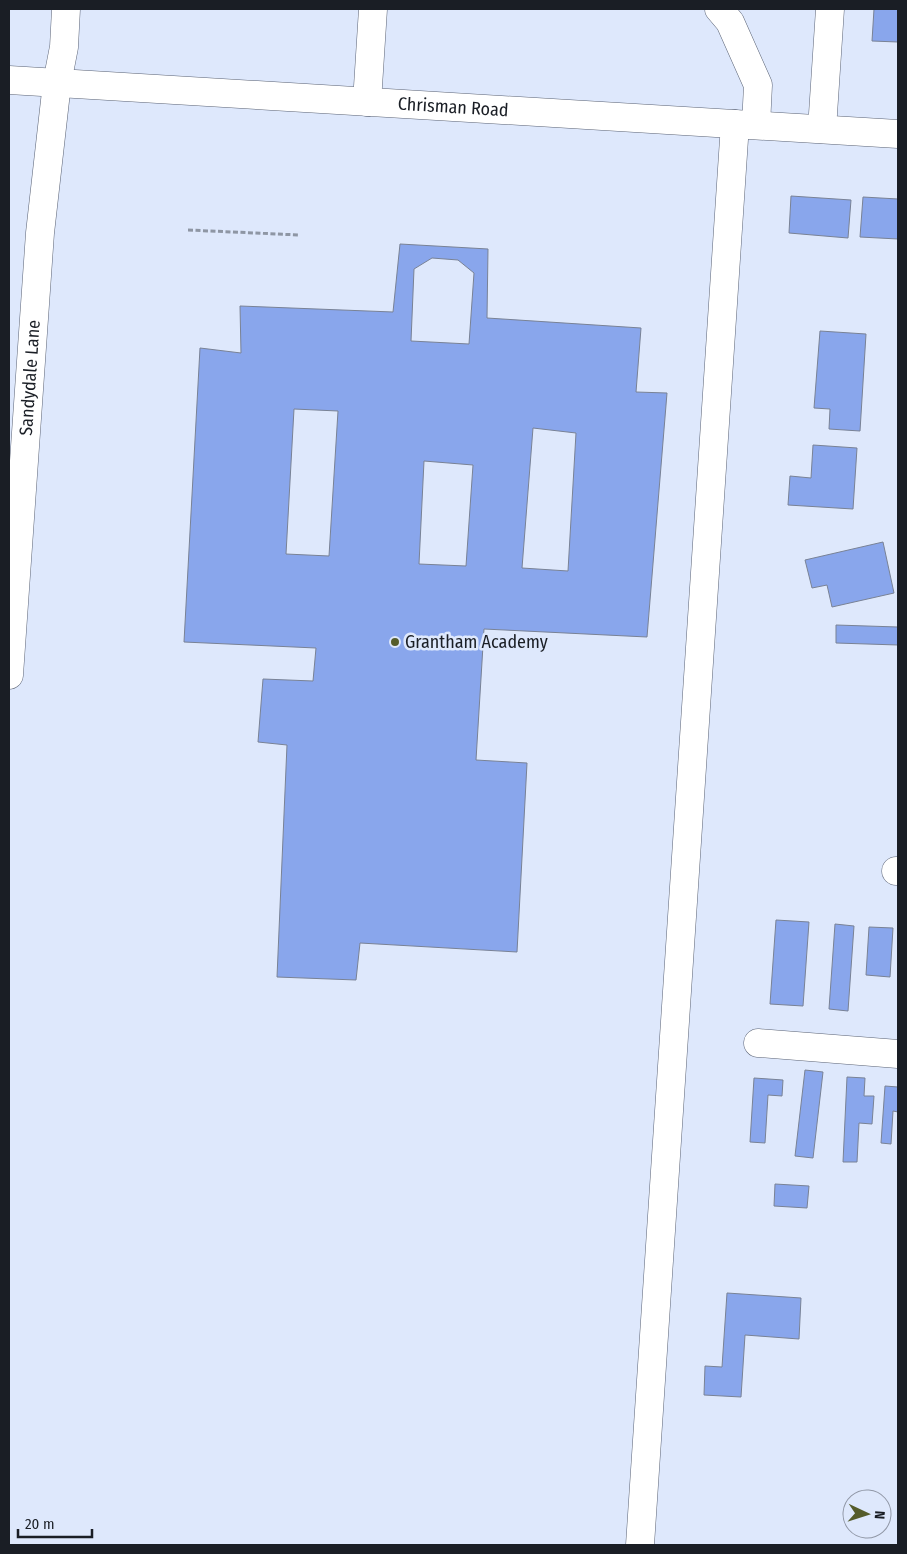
<svg xmlns="http://www.w3.org/2000/svg" width="907" height="1554" viewBox="0 0 907 1554" font-family="'Fira Sans Condensed',sans-serif">
	<style>
		.building { fill: #89a6ec; stroke: #798295; fill-rule: evenodd }
		.lines { fill: none; stroke-linecap: round; stroke-linejoin: round }
		.minor-casing { stroke: #5b6375; stroke-width: 29 }
		.path { stroke: #8e96a4; stroke-width: 3; stroke-dasharray: 5 2.5; stroke-linecap: butt }
		.minor { stroke: #fff; stroke-width: 28 }
		.poi-dot { fill: #555c2b; stroke: #dee8fc; stroke-width: 2 }
		.labels { text-anchor: middle; dominant-baseline: central; stroke-width: 5; stroke-linejoin: round; paint-order: stroke }
		.street-label { font-size: 18px; fill: #1a1e25; stroke: #dee8fc }
		.poi-label { font-size: 18px; fill: #1a1e25; stroke: #dee8fc; text-anchor: start }
	</style>
	<rect width="100%" height="100%" fill="#dee8fc"/>
	<path class="building" d="M874,9H898V42L872,41Z
		M791,196L851,200L848,238L789,233Z
		M863,197L898,199V239L860,237Z
		M400,244L488,249L487,318L641,328L636,392L667,393L647,637L484,629L476,760L527,763L517,952L360,943L356,980L277,977L287,745L258,742L263,679L313,681L316,648L184,642L200,348L241,353L240,306L393,312ZM432,258L458,260L474,273L469,344L411,341L414,269ZM294,409L338,411L329,556L286,554ZM533,428L576,433L568,571L522,568ZM424,461L473,465L466,566L419,564Z
		M820,331L866,334L860,431L829,429L830,409L814,408Z
		M813,445L857,448L853,509L788,505L790,476L811,478Z
		M883,542L894,593L832,607L827,585L812,588L805,560Z
		M836,625L898,627V645L836,643Z
		M776,920L809,922L803,1006L770,1004Z
		M835,924L854,926L848,1011L829,1009Z
		M869,927L893,928L890,977L866,975Z
		M805,1070L823,1072L813,1158L795,1156Z
		M847,1077L865,1078L864,1096H874L872,1124L859,1123L857,1162H843Z
		M754,1078L783,1080L782,1096L768,1095L765,1143L750,1142Z
		M885,1086L898,1087V1112L893,1111L891,1144L881,1143Z
		M775,1184L809,1186L807,1208L774,1206Z
		M727,1293L801,1298L799,1339L745,1335L741,1397L704,1395L705,1366L722,1367Z"/>
	<g class="lines">
		<g class="minor-casing">
			<g id="minor">
				<path d="M719,9L730,22L758,85L756,125"/>
				<path id="s1" d="M9,80L898,134"/>
				<path d="M367,102L373,9"/>
				<path d="M822,129L830,9"/>
				<path id="s2" d="M9,675L40,233L57,83L64,47L66,9"/>
				<path d="M896,871H898"/>
				<path d="M758,1043L898,1054"/>
				<path d="M640,1545L735,124"/>
			</g>
		</g>
		<path class="path" d="M188,230L299,235"/>
		<use href="#minor" class="minor"/>
	</g>
	<circle class="poi-dot" cx="395" cy="642" r="5"/>
	<g class="labels">
		<g class="street-label">
			<text stroke="none"><textPath href="#s1" startOffset="445">Chrisman Road</textPath></text>
			<text stroke="none"><textPath href="#s2" startOffset="298">Sandydale Lane</textPath></text>
		</g>
		<g class="poi-label">
			<text x="405" y="642">Grantham Academy</text>
		</g>
	</g>
	<rect width="907" height="1554" fill="none" stroke="#1a1e25" stroke-width="20"/>
	<g transform="translate(867 1514) rotate(94)"><circle r="24" fill="#dee8fc" stroke="#9097a6"/>
	<path d="M0-4L9 19L0 12L-9 19Z" fill="#555c2b"/>
	<text y="-8" font-size="14" font-weight="bold" text-anchor="middle" fill="#1a1e25">N</text>
	</g>
	<path d="M18 1529v8h74v-8" fill="none" stroke="#1a1e25" stroke-width="2.5"/>
	<text x="25" y="1529" font-size="15" fill="#1a1e25" stroke="#dee8fc" stroke-width="4" paint-order="stroke">20 m</text>
</svg>
